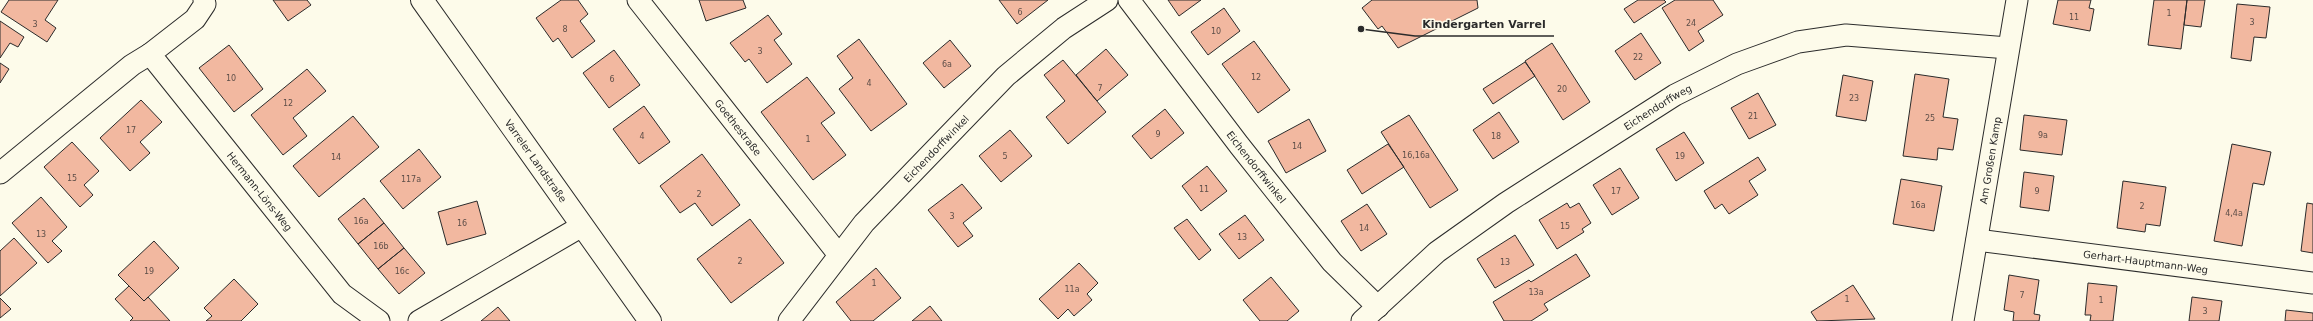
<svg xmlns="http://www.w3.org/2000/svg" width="2313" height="321" viewBox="0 0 2313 321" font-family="'DejaVu Sans',sans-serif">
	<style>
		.building { fill: #f2b8a0; stroke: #2b2b2b }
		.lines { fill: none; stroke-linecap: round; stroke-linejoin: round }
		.minor-casing { stroke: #2b2b2b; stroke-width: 23 }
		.secondary-casing { stroke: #2b2b2b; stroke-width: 24 }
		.minor { stroke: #fdfbea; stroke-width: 21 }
		.secondary { stroke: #fdfbea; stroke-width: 22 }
		.labels { text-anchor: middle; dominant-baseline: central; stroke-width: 3; stroke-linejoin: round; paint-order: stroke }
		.number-label { font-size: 8px; fill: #5d4e48 }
		.street-label { font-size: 10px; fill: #2b2b2b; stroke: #fdfbea }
		.leader { fill: none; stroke: #2b2b2b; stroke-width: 1.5 }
		.callout-dot { fill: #2b2b2b; stroke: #fdfbea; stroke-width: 1.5 }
		.callout-label { font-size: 11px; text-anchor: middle; font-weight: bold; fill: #2b2b2b; stroke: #fdfbea; stroke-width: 3; stroke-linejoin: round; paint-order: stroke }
	</style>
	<rect width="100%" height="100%" fill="#fdfbea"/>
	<path class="building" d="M9,0H58L45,20L56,28L47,42L1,12Z
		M273,0H307L311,5L288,21Z
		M561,0H578L588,14L580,21L595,41L572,58L558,38L553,42L536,18Z
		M699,0H743L746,8L706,21Z
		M999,0H1048L1017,24Z
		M1168,0H1201L1179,16Z
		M1372,0H1477L1478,8L1398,48L1382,26L1378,29L1362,8Z
		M1638,0H1664L1666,2L1634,23L1624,9Z
		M1675,0H1713L1723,15L1698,31L1704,41L1689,51L1662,8Z
		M2058,0H2091L2089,8L2094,9L2090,31L2053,24Z
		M2154,0H2187L2181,49L2148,45Z
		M2187,0H2205L2201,27L2184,25Z
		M2237,4L2270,7L2266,38L2254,37L2251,61L2231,58Z
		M1224,8L1240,31L1208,55L1191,32Z
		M768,15L782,34L774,40L792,64L767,83L749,59L745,62L730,43Z
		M0,21L24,37L18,47L10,43L0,58Z
		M1641,33L1661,63L1635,80L1615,51Z
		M859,39L907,104L871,131L839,89L853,78L837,56Z
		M950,40L971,66L944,88L923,63Z
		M1254,41L1290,90L1258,113L1222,64Z
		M1552,43L1590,102L1563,120L1525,61Z
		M229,45L263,89L234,112L199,68Z
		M1106,49L1128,75L1097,101L1076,75Z
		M614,50L640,85L609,108L583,73Z
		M1063,60L1106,112L1068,144L1046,117L1065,101L1044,75Z
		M1525,62L1535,76L1493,104L1483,89Z
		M0,63L9,69L0,83Z
		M307,69L326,91L293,118L307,136L283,155L251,115Z
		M1915,74L1949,79L1943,117L1958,119L1953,150L1938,148L1937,160L1903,156Z
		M1843,75L1873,81L1866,121L1836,116Z
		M807,77L835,113L821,123L846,155L813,180L761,112Z
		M1758,93L1776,125L1749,139L1731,108Z
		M141,100L162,122L140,142L150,153L130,171L100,138Z
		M644,106L670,142L639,164L613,129Z
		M1165,109L1184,133L1151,159L1132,136Z
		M1499,112L1519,142L1493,159L1473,130Z
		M1409,115L1458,190L1430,208L1381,132Z
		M2024,115L2067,120L2062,155L2020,150Z
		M353,116L379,147L319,197L293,166Z
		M1309,119L1326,151L1286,173L1268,141Z
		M1010,130L1032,156L1001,182L979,156Z
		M1684,132L1704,163L1676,181L1656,149Z
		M72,142L99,171L84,185L93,195L80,207L44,167Z
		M1388,144L1404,167L1362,194L1347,170Z
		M2232,144L2271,152L2264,185L2253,183L2242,246L2214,241Z
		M419,149L441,177L403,209L380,181Z
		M702,154L740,205L712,226L695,203L680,213L660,186Z
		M1758,157L1766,170L1749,181L1758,195L1729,214L1722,204L1715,209L1704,191Z
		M1207,166L1227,191L1201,211L1182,186Z
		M1620,168L1639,198L1612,215L1593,185Z
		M2024,172L2054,176L2049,211L2020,207Z
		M1901,179L1942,186L1934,231L1893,224Z
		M2123,181L2166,187L2160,226L2146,224L2145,232L2117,228Z
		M962,184L982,208L963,223L973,236L958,247L928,210Z
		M41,197L67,227L52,241L62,251L48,263L12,223Z
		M364,198L384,223L358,244L338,219Z
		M477,201L486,234L447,245L438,212Z
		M1567,203L1570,208L1579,203L1591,223L1582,229L1584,232L1557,249L1539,220Z
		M2307,203L2313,204V253L2301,251Z
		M1367,204L1387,234L1361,251L1341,221Z
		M1245,215L1264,240L1239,259L1219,234Z
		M750,219L784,263L731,303L697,259Z
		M1187,219L1211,250L1199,260L1174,228Z
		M384,223L404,248L378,269L358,244Z
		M1515,235L1534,265L1495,288L1477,259Z
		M14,238L37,263L0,296V251Z
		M154,241L179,268L144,301L118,275Z
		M404,248L425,273L399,294L378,269Z
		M1576,254L1590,276L1544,304L1548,310L1531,321H1504L1493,302L1529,280L1531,282Z
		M1079,263L1098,283L1087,294L1092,300L1074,316L1068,309L1058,319L1039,299Z
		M876,268L901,298L873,321H851L836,302Z
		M2009,275L2039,280L2034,314L2040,315L2039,321H2013L2014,312L2004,310Z
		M1271,277L1299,311L1287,321H1260L1243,300Z
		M234,279L258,304L241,321H206L212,316L204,308Z
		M2088,283L2117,286L2113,321H2090L2091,315H2085Z
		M1853,285L1875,319L1817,321L1811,312Z
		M129,286L144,301L148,297L170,321H130L133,318L115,299Z
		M2192,297L2222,301L2219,321H2189Z
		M0,298L11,309L0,318Z
		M930,306L942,321H912Z
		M498,307L510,321H481Z
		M2286,310L2313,313V321H2285Z"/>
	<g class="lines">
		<g class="minor-casing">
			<g id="minor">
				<path id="s1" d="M204,0L205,4L195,19L150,54L342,294L379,321"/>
				<path id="s2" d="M638,0L839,255"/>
				<path id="s3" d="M1129,0L1239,145L1332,262L1378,307"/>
				<path d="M0,173L132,65L150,54"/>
				<path id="s4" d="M1977,240L2313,283"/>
				<path d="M419,321L582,226"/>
				<path id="s5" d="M789,321L864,223L1006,76L1064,28L1107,0"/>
				<path id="s6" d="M1362,321L1437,252L1506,203L1675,95L1737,64L1798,42L1846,35L2008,48"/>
				<path id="s7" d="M1963,321L2017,0"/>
			</g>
		</g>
		<g class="secondary-casing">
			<g id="secondary">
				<path id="s8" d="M422,0L650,321"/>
			</g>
		</g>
		<use href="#minor" class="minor"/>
		<use href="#secondary" class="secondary"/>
	</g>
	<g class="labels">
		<g class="number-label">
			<text x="1020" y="12">6</text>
			<text x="2169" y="13">1</text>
			<text x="2074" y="17">11</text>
			<text x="2252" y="22">3</text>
			<text x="1691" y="23">24</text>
			<text x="35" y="24">3</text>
			<text x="565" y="29">8</text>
			<text x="1216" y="31">10</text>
			<text x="760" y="51">3</text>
			<text x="1638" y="57">22</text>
			<text x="947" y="64">6a</text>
			<text x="1256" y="77">12</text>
			<text x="231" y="78">10</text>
			<text x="612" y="79">6</text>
			<text x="869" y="83">4</text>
			<text x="1100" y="88">7</text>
			<text x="1562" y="89">20</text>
			<text x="1854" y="98">23</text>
			<text x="288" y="103">12</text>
			<text x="1753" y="116">21</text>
			<text x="1930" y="118">25</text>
			<text x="131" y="130">17</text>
			<text x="1158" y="134">9</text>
			<text x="2043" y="135">9a</text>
			<text x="642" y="136">4</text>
			<text x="1496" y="136">18</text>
			<text x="808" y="139">1</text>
			<text x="1297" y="146">14</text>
			<text x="1416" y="155">16,16a</text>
			<text x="1005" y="156">5</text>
			<text x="1680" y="156">19</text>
			<text x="336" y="157">14</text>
			<text x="72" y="178">15</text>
			<text x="411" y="179">117a</text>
			<text x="1204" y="189">11</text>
			<text x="1616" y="191">17</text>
			<text x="2037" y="191">9</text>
			<text x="699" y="194">2</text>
			<text x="1918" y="205">16a</text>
			<text x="2142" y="206">2</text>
			<text x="2234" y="213">4,4a</text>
			<text x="952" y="216">3</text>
			<text x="361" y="221">16a</text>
			<text x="462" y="223">16</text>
			<text x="1565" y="226">15</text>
			<text x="1364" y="228">14</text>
			<text x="41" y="234">13</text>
			<text x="1242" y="237">13</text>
			<text x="381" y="246">16b</text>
			<text x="740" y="261">2</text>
			<text x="1505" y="262">13</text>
			<text x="149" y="271">19</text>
			<text x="402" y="271">16c</text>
			<text x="874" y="283">1</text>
			<text x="1072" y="289">11a</text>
			<text x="1536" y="292">13a</text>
			<text x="2022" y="295">7</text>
			<text x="1847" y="299">1</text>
			<text x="2101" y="300">1</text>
			<text x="2205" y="311">3</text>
		</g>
		<g class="street-label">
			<text stroke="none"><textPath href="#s6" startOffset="366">Eichendorffweg</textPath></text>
			<text stroke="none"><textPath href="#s2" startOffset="162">Goethestraße</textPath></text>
			<text stroke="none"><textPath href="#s5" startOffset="227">Eichendorffwinkel</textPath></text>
			<text stroke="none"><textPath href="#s8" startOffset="197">Varreler Landstraße</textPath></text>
			<text stroke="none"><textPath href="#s7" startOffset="163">Am Großen Kamp</textPath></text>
			<text stroke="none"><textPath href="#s3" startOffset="210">Eichendorffwinkel</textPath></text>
			<text stroke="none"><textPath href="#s1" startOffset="255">Hermann-Löns-Weg</textPath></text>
			<text stroke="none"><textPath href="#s4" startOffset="170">Gerhart-Hauptmann-Weg</textPath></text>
		</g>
	</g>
	<path class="leader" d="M1361 29L1415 36H1554"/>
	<circle class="callout-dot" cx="1361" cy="29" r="4"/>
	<g class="callout-label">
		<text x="1484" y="28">Kindergarten Varrel</text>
	</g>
</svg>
